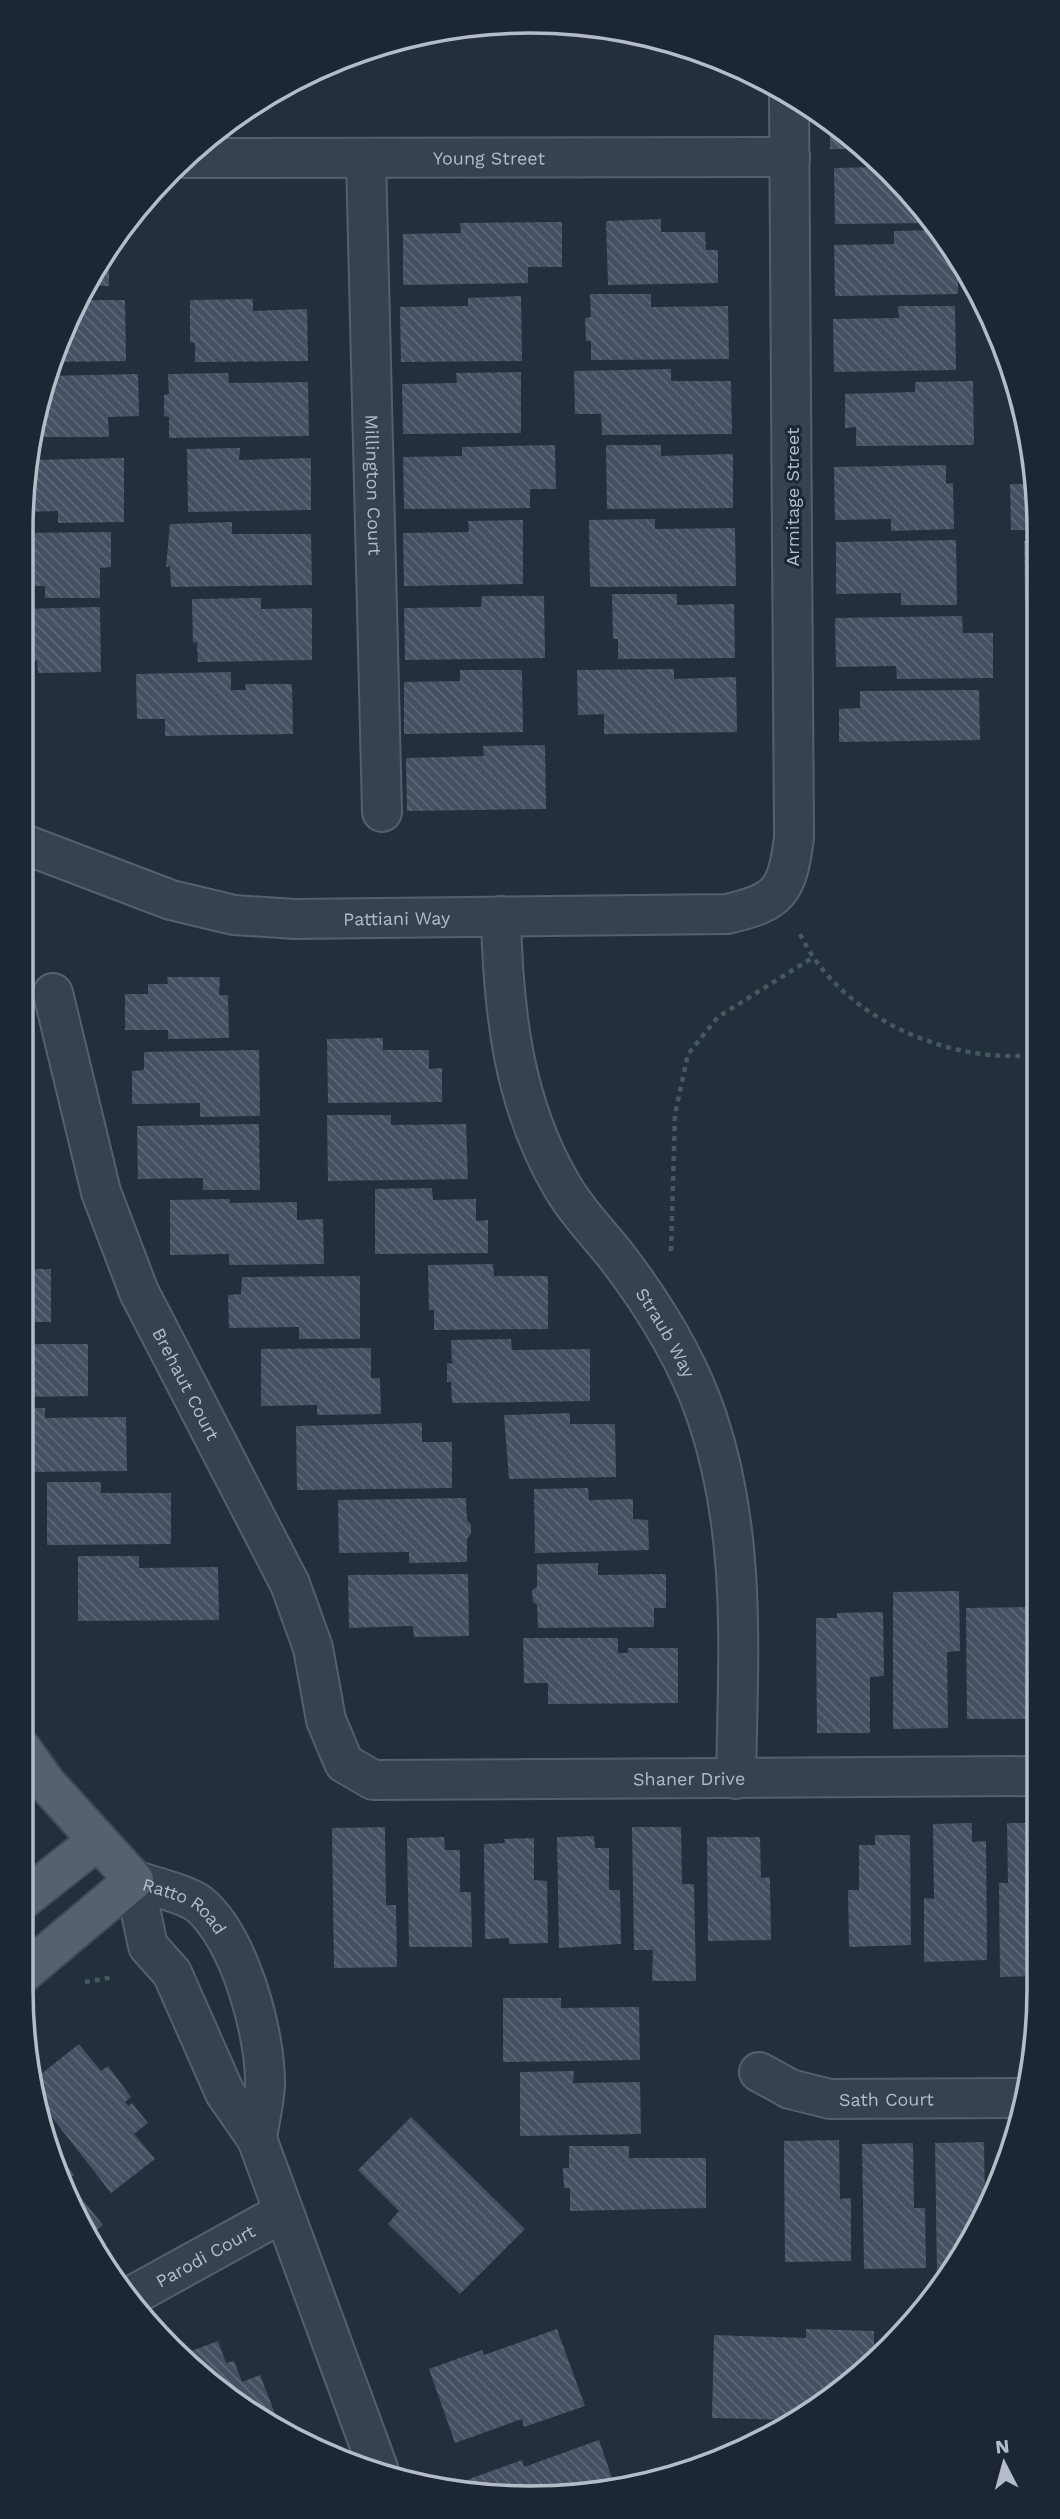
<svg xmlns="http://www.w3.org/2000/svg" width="1060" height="2519" viewBox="0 0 1060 2519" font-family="'Work Sans',sans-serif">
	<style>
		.building { fill: url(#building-back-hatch) }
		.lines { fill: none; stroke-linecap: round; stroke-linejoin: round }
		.minor-casing { stroke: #565f6c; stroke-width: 42 }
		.major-casing { stroke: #414a57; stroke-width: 42 }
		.path { stroke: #44595c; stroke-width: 4.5; stroke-dasharray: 5 5; stroke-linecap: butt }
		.minor { stroke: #38414e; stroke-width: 38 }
		.major { stroke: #56606e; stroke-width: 38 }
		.labels { text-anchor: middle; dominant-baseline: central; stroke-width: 6; stroke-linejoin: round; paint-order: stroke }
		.street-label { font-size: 18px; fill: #b4bcc9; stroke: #1d2633 }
		.rim { fill: none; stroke: #b4bcc9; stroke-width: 3.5 }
	</style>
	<defs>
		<pattern id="building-back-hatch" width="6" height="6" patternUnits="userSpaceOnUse" patternTransform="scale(1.75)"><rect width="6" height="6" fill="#455162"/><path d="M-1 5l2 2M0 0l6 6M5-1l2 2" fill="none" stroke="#5d6877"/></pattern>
	</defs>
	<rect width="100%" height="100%" fill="#242f3e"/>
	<path class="building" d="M830,127H840L862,149H830Z
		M881,167L934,220L935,223L835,224L834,168Z
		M661,219V232H705L706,250H718V283L608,285L606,221Z
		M562,222V267H528V283L403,285V234L461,233L460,223Z
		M940,230L967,278H958V294L835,296L834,245L894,244V231Z
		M109,248V286H84L89,275Z
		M590,294H651V307L728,306L729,359L591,360V341H586L585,318L591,317Z
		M521,296L522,361L401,362L400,307L468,306V298Z
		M253,299V311L307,309L308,361L195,362V343L190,342V300Z
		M78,300H125L126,361L50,362Z
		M898,306H955L956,370L834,372L833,319L899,318Z
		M671,369V381H731L732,434L602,435L601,414H575L574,371Z
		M521,372V433L403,434L402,384L457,383L456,373Z
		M228,373L229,383L308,382L309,436L169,438V417L164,416V395L169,394L168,374Z
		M138,374L139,416L108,417L109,437H36L47,376Z
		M973,381L974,445L856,446V427L845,428V394L915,392V382Z
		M555,445L556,489H530V508L404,509L403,457L462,456V447Z
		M606,445H661V456L733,454V508L607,509Z
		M240,448L239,460L311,458V510L188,512L187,449Z
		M124,458V522L58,523V511L24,512L33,460Z
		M946,465V484L953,483L954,529L891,531V519L835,520L834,467Z
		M1010,484H1035V530H1011Z
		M655,519V529L735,528L736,586L590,587L589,520Z
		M523,520V584L404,586L403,533L469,532L468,521Z
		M232,522V534H311L312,585L171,587L170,566L166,567L170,524Z
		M111,532V567L100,568V598H45V586H21V533Z
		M956,540L957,605H901V593L836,594V542Z
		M1024,541H1035V606H1025Z
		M612,594H677V605L734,604L735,658L618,659V639H613Z
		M482,596H544L545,658L405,660L404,608L481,607Z
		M261,598V609L312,608V660L198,662L197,642L193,643L192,599Z
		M100,607L101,672L38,673L37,661H21V609Z
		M962,616L963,633H993V678L897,679L896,666L836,667L835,618Z
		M674,669V679L736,677L737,732L604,734V714L578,715L577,670Z
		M460,670H522L523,732L404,734V682L460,681Z
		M231,672V690H246L245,684H292L293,734L165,736V719H137L136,674Z
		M979,690L980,740L839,742V709L860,708V691Z
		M545,745L546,809L407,811L406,758L484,756L483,746Z
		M167,977H220L219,995H228L229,1038L168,1039V1030H125V994H148V984H168Z
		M383,1038V1050H429V1069L442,1068V1102L328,1103L327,1039Z
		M259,1050L260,1116L200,1117V1103L132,1104V1071L144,1070V1052Z
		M327,1115H391V1125L466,1124L468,1179L328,1181Z
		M259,1124L260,1190H203V1178L138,1179L137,1126Z
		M432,1188L433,1200L476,1199V1221L488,1220V1253L375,1254V1189Z
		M230,1199V1203L297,1202V1220L323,1219L324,1264L229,1265V1254L170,1255V1200Z
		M493,1264L494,1276H548V1329L434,1330V1310H429L428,1265Z
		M21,1269H51V1322H21Z
		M360,1276V1339H299V1327L229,1328L228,1295L241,1294L242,1277Z
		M21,1333H29L30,1344H88V1396L21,1397Z
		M511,1339L512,1350L590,1349V1401L452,1403L451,1382H447V1363L452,1364L451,1340Z
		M371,1348V1378H380L381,1414L317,1415V1405L261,1406V1349Z
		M21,1408H45V1418L126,1417L127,1471L21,1472Z
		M570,1413V1424H615L616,1477L509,1479L504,1415Z
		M422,1423V1442H452V1488L297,1490L296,1426Z
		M47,1482H101V1493H171V1544L47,1545Z
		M588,1488L589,1500L633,1499V1519L648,1520L649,1550L535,1553L534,1489Z
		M466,1498L467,1520L471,1525V1534L467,1539V1562L409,1563V1552L339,1553L338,1500Z
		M78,1556H139V1568L218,1567L219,1620L78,1621Z
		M598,1563V1575L666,1574V1608H654V1627L538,1628L537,1605L533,1602L532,1590L537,1587V1564Z
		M468,1574L469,1636L414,1637L413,1626L349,1628L348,1575Z
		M959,1591L960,1651L947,1652L948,1728L893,1729V1592Z
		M1033,1607L1034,1719H967L966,1608Z
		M883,1612L884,1676L870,1677V1733H817L816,1618H837V1613Z
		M523,1638H618V1653H628V1648H678V1703L548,1704V1683H524Z
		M972,1823V1842L986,1841L987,1960L924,1962V1898L934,1899L933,1824Z
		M1007,1823H1039V1976L1000,1977L999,1883H1008Z
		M385,1827L386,1905H396L397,1967L334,1968L332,1828Z
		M632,1827H681L682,1884H694L696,1981H652L653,1950H634Z
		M875,1835H910L911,1945L849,1947L848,1890H859V1845H875Z
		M594,1836L595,1848H609V1890H620L621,1944L559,1948L557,1837Z
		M444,1837L445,1850H460V1892H471L472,1947H409L407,1838Z
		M707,1837H760L761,1878L770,1877L771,1940L708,1941Z
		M534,1838V1880L547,1881L548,1943L509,1944V1938L485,1939L484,1844L505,1843L504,1839Z
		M503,1998H561V2008L639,2007L640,2060L503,2062Z
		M79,2044L101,2071L108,2066L131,2097L125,2102L129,2106L132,2103L148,2123L134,2134L155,2159L111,2193L40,2102L36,2078Z
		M574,2071L573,2083L640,2082L641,2134L520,2136V2072Z
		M411,2117L525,2229L460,2294L388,2224L399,2211L358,2170Z
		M46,2139L74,2175L67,2180L103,2225L87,2238L48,2153Z
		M839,2140L840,2199L851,2198V2261L785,2262L784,2141Z
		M984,2142L985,2202H990L971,2243L952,2270L937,2271L935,2143Z
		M913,2143L914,2208H925L926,2268L864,2269L862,2144Z
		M569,2146H629V2158H706V2208L570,2211V2188H564L563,2168H569Z
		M557,2329L585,2406L524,2427L522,2419L455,2443L429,2369L482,2350L484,2355Z
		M806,2329L874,2331V2356L796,2420L712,2418L714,2335L806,2338Z
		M218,2341L226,2363L234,2361L242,2382L260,2375L282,2432L183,2354Z
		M599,2440L616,2490L530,2498L471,2492L467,2480L522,2460L524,2467Z"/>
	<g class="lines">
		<g class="minor-casing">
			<g id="minor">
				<path id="s1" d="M186,158L790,157"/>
				<path id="s2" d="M366,158L382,812"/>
				<path id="s3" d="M21,843L171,900L234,915L295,919L727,914C780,902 787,891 794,838L789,99"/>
				<path id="s4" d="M501,916C503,1010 513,1103 562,1186C576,1211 599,1234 617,1257C653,1304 688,1361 707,1417C747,1535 738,1657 736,1779"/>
				<path id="s5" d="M53,993L101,1192L139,1292L290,1584L313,1648L326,1720L344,1763L373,1780L1038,1776"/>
				<path d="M134,1880L148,1946L172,1973L225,2093L257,2139L378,2468"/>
				<path id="s6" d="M134,1880C151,1886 186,1894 199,1904C240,1938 266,2035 265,2086C264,2103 259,2122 257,2139"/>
				<path id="s7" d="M759,2072L790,2089L830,2099L1021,2098"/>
				<path id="s8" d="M128,2298L282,2213"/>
			</g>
		</g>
		<g class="major-casing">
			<path id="major" d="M21,1901L97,1841
				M21,1975L134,1880L46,1783L21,1748"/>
		</g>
		<path class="path" d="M800,934C840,1017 946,1064 1036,1055
			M671,1251L675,1114L688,1054L718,1017L812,958
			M85,1982L114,1977"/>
		<use href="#minor" class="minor"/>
		<use href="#major" class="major"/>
	</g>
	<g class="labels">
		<g class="street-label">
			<text stroke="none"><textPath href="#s1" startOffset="303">Young Street</textPath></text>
			<text stroke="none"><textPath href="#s2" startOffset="327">Millington Court</textPath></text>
			<text transform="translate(792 497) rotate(-90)">Armitage Street</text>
			<text stroke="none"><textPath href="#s3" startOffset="388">Pattiani Way</textPath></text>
			<text stroke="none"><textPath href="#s4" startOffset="460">Straub Way</textPath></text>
			<text stroke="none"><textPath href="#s5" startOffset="415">Brehaut Court</textPath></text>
			<text stroke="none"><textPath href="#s5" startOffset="1178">Shaner Drive</textPath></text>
			<text stroke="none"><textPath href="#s6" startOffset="58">Ratto Road</textPath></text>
			<text stroke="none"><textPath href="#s7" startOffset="133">Sath Court</textPath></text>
			<text stroke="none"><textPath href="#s8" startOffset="88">Parodi Court</textPath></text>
		</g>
	</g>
	<path d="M0 0H1060V2519H0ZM530 33H530A497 497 0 0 1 1027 530V1989A497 497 0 0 1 530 2486H530A497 497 0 0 1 33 1989V530A497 497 0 0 1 530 33Z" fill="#1d2633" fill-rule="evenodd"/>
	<path class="rim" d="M530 33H530A497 497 0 0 1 1027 530V1989A497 497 0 0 1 530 2486H530A497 497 0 0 1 33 1989V530A497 497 0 0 1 530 33Z"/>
	<g transform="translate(1004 2463) rotate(354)" stroke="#1d2633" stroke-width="5" paint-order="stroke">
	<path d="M0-5L12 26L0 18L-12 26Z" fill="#b4bcc9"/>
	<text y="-10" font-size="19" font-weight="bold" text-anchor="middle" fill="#b4bcc9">N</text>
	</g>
</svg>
